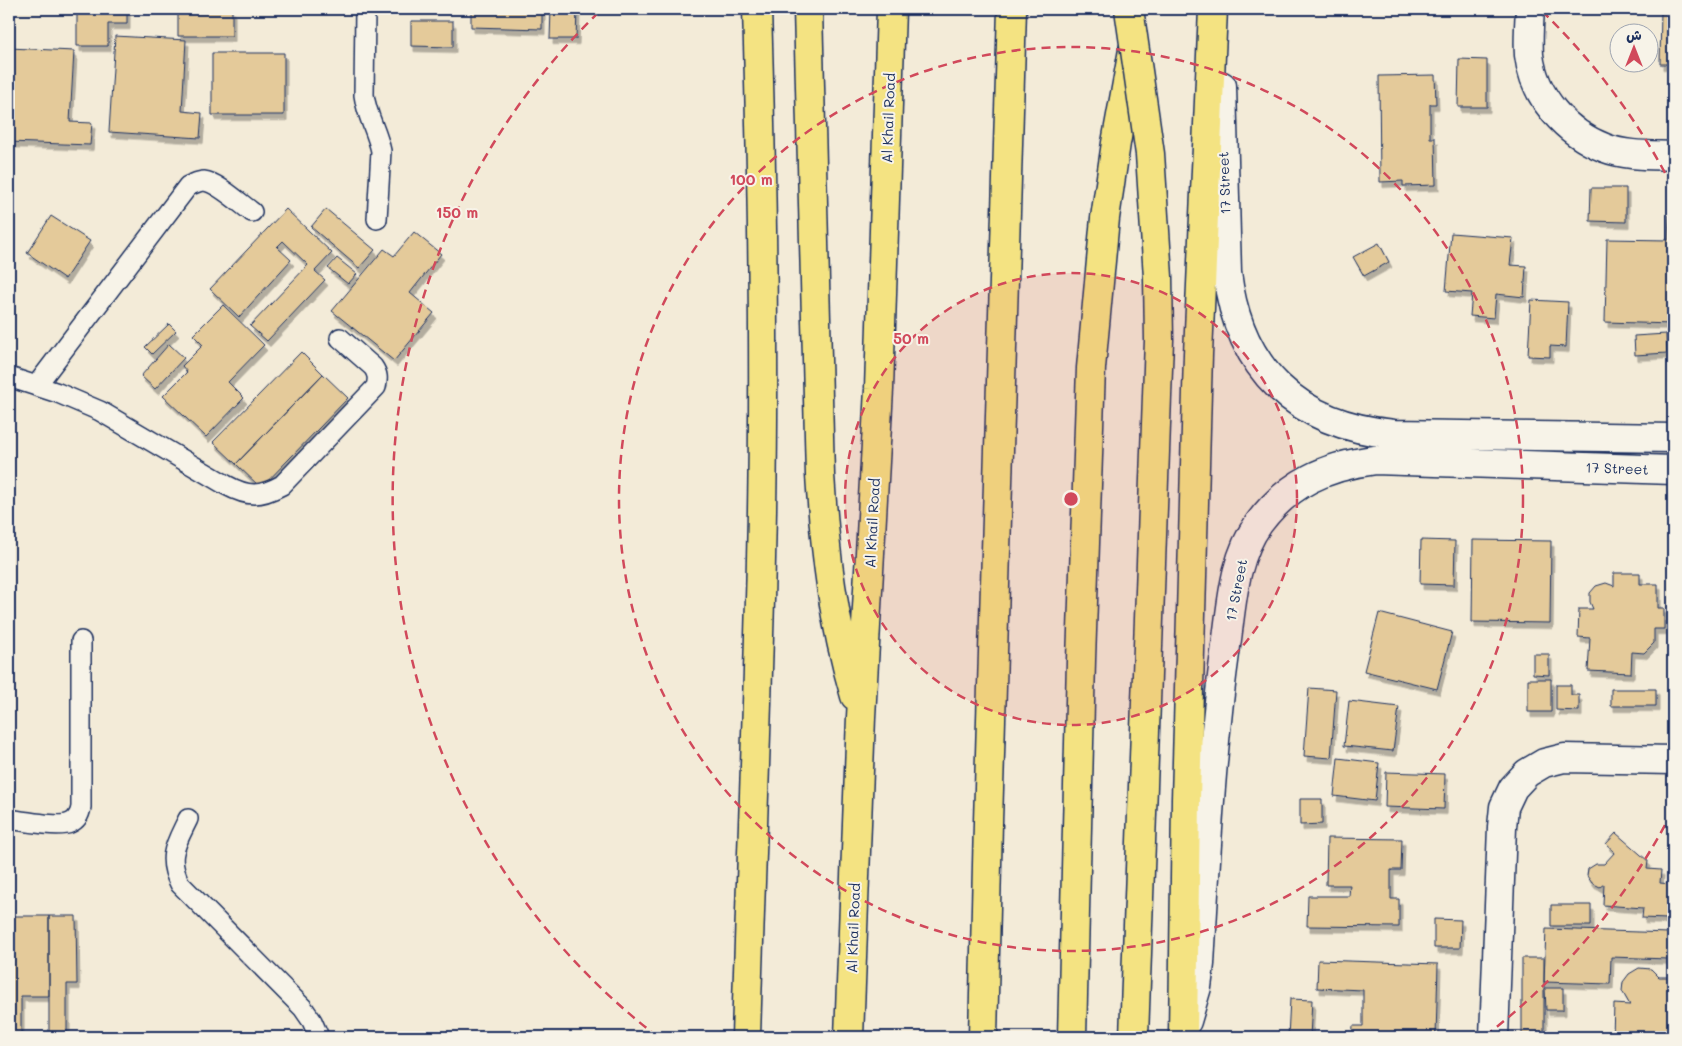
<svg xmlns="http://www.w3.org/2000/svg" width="1682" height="1046" viewBox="0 0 1682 1046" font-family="Mali,'Playpen Sans Arabic',sans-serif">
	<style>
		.building { fill: #e4ca9a; stroke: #1b2f5e; filter: url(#shadow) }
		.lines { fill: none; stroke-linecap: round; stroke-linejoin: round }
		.lane-casing { stroke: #1b2f5e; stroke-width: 22 }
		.street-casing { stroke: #1b2f5e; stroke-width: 31 }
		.secondary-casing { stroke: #1b2f5e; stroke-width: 31 }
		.highway-casing { stroke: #1b2f5e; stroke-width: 31 }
		.lane { stroke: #f7f3e8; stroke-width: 19 }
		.street { stroke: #f7f3e8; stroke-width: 28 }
		.secondary { stroke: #f7f3e8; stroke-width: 28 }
		.highway { stroke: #f4e382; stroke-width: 28 }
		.highway-bridge-casing { stroke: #1b2f5e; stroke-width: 31; stroke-linecap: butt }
		.highway-bridge { stroke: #f4e382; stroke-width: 28 }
		.ring { fill: none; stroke: #d1495b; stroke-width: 2.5; stroke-dasharray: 9 6 }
		.labels { text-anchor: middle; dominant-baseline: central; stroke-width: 4; stroke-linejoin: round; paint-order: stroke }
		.street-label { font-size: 14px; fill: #1b2f5e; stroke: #f7f3e8 }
		.centre { fill: #d1495b; stroke: #f7f3e8; stroke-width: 2.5 }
		.ring-label { font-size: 15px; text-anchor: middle; font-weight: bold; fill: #d1495b; stroke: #f7f3e8; stroke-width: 4; stroke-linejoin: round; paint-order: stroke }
	</style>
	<defs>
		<filter id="shadow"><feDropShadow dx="3" dy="5.5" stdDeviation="0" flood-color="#0004"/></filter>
	</defs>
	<rect width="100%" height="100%" fill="#f3ebd8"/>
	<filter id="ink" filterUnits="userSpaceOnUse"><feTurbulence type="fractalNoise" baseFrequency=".02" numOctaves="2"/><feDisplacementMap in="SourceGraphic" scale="10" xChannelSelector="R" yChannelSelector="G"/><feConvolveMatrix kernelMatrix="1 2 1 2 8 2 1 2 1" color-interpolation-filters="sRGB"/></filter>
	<g filter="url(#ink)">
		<path class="building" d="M77,9H127V24H108V46H77Z
			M178,9H232V36H178Z
			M471,9H542V29L471,27Z
			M551,9H577L576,39H550Z
			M1661,10H1673V64H1660Z
			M411,21H453V47L411,46Z
			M115,36L186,40L182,111L202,113L200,138L109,132Z
			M9,48L74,51L70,122L92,123L90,145L9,142Z
			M212,53H284V115H212Z
			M1459,59L1487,60V107H1458Z
			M1435,75L1436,104H1430V138H1435L1436,185L1403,186V181L1380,182L1379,76Z
			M1591,188H1626V222L1590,221Z
			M286,209L332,253L315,271L325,280L267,341L250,326L308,265L283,241L277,247L291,260L239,317L210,289Z
			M326,209L375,250L359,268L311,227Z
			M1669,215H1673V324L1605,322L1607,239L1668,240Z
			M51,216L90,241L65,279L27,253Z
			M414,232L441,254L410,293L434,313L394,361L332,311L384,249L394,256Z
			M1451,233L1513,238L1510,265L1526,266L1524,297L1496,294L1494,318L1470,316L1472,293L1446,291Z
			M1379,243L1389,262L1364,276L1353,257Z
			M337,258L357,274L348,284L328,268Z
			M1531,300L1568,302L1566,347L1550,346V357L1528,356Z
			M223,305L264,345L228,382L244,398L206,437L163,396L187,372L182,366L203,345L193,335Z
			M169,324L176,331L152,354L145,347Z
			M1666,334L1667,353L1635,355L1634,336Z
			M169,344L184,358L155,389L141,376Z
			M301,352L323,374L236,464L213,442Z
			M323,374L348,398L261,488L236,464Z
			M1421,540L1455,541L1454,585L1420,584Z
			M1473,540L1551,541L1550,623L1472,622Z
			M1614,573H1640V584H1658V608H1664V629H1654V643L1644,653L1632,652L1631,673L1588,671L1590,638L1578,637L1579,609H1593L1590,602V593L1596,586L1606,583L1614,586Z
			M1379,613L1452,632L1437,689L1364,671Z
			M1533,654H1549V675L1533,674Z
			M1528,679H1551V712H1528Z
			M1556,685H1571V695H1579V711L1556,710Z
			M1309,688L1336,690L1331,758L1304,756Z
			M1611,689H1656V706H1611Z
			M1349,701L1399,707L1393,751L1344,746Z
			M1338,758L1379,763L1375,801L1334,796Z
			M1386,772L1445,774L1444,809L1385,807Z
			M1300,799H1322V824L1300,825Z
			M1616,833L1648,861L1647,869L1661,870L1660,883L1670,884L1667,919L1642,918L1643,908L1603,905L1604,884L1600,887L1592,883L1587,876L1588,869L1596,864H1604L1615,852L1606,844Z
			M1327,838L1402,839L1401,870H1391V899H1399V927L1307,926L1308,896H1349L1350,885H1326Z
			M1551,905H1591V926H1551Z
			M9,916H49V996H21V1037H9Z
			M49,916H76L77,984H67V1037H49Z
			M1434,919L1461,920L1460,948H1434Z
			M1546,929L1669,933L1668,959L1611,957L1610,984L1544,982Z
			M1522,958H1544V1037H1522Z
			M1318,960L1438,964L1436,1037H1352L1353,1026H1363V990L1317,988Z
			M1639,968L1651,969L1659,977H1673V1037H1613L1614,1004L1630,1005L1622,991L1623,982L1629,974Z
			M1545,988H1563V1010H1546Z
			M1290,999L1312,1000L1310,1037H1288Z"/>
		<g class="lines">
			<g class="lane-casing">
				<path id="lane" d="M365,9L364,95C367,117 377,131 381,151L377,219
					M9,377L58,393L100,411L226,485C248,497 260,497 282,485L376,387C378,379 378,374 373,367L340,338
					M36,386L188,186C194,184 198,181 204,181C217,182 241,204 252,212
					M9,819C22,821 59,828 70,823C77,820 80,814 81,807V641
					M188,819C176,844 166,857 180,884L303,1008L312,1021L319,1037"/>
			</g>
			<g class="street-casing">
				<path id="street" d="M1530,9C1529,24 1528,40 1529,55C1534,97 1566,133 1605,148C1626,156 1651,155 1673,156
					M1494,1037L1502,827L1504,807L1513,788L1527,773L1544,763L1564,758L1673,760"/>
			</g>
			<g class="secondary-casing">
				<path id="secondary" d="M1222,86L1227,273C1239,370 1297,425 1394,434L1673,438
					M1187,1021L1197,987L1200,964C1206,858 1211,752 1226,646C1232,605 1233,559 1259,523C1289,483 1326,466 1375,460L1673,470"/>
			</g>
			<g class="highway-casing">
				<path id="highway" d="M808,9L820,475C825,553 833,621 855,696
					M746,1037C751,862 759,686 762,510C765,343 762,176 757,9
					M849,1037L861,717L879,389L891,9
					M983,1037L988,822L1012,9
					M1072,1037L1081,660L1091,368L1105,218L1116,143L1133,50
					M1183,1037L1186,799L1198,354L1213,9"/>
			</g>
			<use href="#lane" class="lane"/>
			<use href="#street" class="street"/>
			<use href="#secondary" class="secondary"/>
			<use href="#highway" class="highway"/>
			<g class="highway-bridge-casing">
				<path id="highway-bridge" d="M1129,9L1150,154L1158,277L1159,340L1134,1037"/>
			</g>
			<use href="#highway-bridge" class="highway-bridge"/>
		</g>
	</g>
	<circle cx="1071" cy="499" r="226" fill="#d1495b" fill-opacity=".12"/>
	<g class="ring">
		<circle cx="1071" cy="499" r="226"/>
		<circle cx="1071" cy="499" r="452"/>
		<path d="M1672 812A678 678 0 0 1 1484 1037M658 1037A678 678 0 0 1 600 11M1542 11A678 678 0 0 1 1672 186"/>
	</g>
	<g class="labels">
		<g class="street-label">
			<text transform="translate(888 118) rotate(-88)">Al Khail Road</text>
			<text transform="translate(1224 183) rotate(-92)">17 Street</text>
			<text transform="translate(1617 468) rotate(2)">17 Street</text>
			<text transform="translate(872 523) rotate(-87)">Al Khail Road</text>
			<text transform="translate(1236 590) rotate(-79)">17 Street</text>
			<text transform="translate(853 928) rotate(-88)">Al Khail Road</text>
		</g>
	</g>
	<circle cx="1071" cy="499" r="8" class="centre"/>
	<g class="ring-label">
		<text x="751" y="185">100 m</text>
		<text x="457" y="218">150 m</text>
		<text x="911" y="344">50 m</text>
	</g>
	<rect width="1682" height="1046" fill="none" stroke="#f7f3e8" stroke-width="30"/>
	<rect x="15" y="15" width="1652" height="1016" fill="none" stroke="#1b2f5e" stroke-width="2" filter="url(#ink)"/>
	<g transform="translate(1634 48)"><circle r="24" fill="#f7f3e8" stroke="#9fa5b1"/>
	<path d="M0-4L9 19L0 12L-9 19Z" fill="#d1495b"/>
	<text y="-8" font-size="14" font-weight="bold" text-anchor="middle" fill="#1b2f5e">ش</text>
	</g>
</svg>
